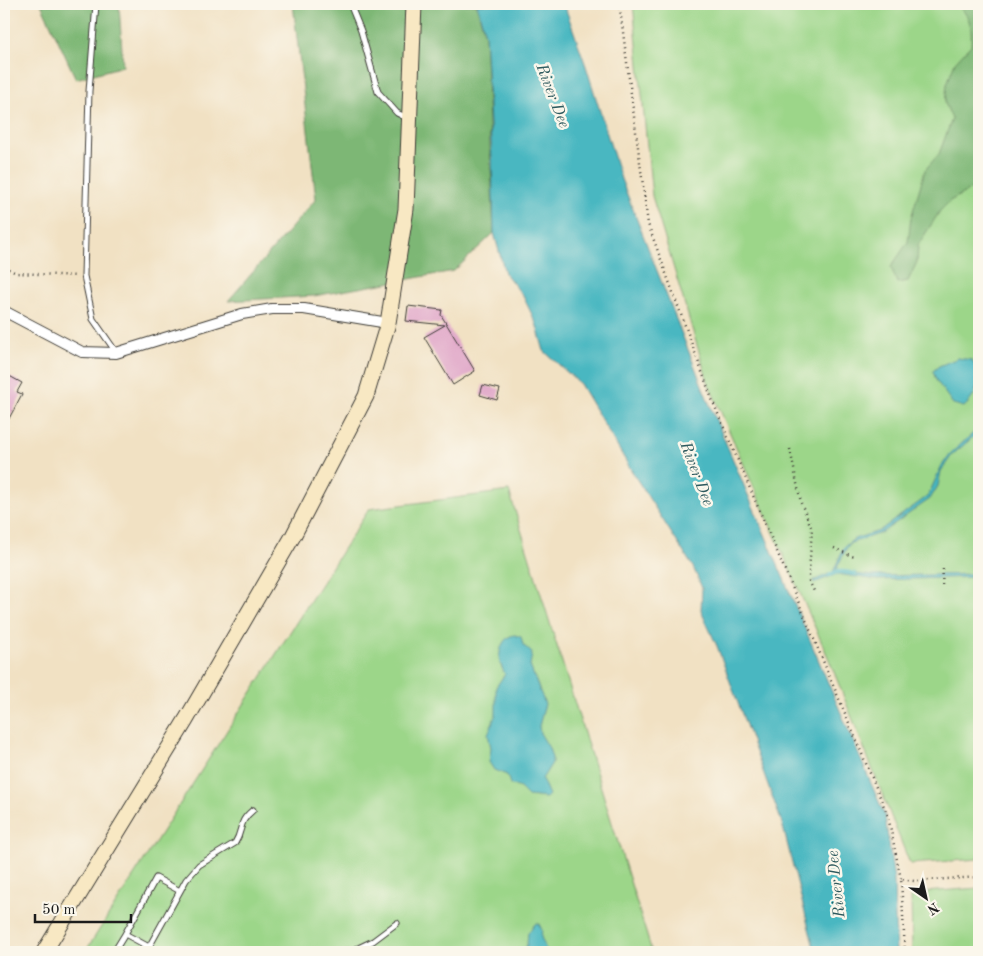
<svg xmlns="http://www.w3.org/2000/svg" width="983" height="956" viewBox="0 0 983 956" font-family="'Old Standard TT',serif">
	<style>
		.green { fill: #9cd689; stroke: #5c7952 }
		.forest { fill: #7db775; stroke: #4c6a48 }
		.water { fill: #49b7c1; stroke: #326a6e }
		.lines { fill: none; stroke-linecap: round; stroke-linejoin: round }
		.stream { stroke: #49b7c1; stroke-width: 4 }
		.building { fill: #e0a6c8 }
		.lane-casing { stroke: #3c3a35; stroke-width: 7 }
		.street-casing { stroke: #3c3a35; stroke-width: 12 }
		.secondary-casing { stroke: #3c3a35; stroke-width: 17 }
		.path { stroke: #3c3a35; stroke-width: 2.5; stroke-dasharray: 1 4; stroke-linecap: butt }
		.lane { stroke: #fff; stroke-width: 5 }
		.street { stroke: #fff; stroke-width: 10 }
		.secondary { stroke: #f8e8c3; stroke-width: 15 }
		.labels { text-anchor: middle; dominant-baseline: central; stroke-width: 5; stroke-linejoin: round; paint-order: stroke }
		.water-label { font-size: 16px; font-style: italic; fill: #2e5a5e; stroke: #fbf7ec }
	</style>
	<rect width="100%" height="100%" fill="#fbf7ec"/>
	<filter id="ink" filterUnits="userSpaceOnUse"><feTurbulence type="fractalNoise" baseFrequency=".02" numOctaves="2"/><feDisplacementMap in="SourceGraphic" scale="10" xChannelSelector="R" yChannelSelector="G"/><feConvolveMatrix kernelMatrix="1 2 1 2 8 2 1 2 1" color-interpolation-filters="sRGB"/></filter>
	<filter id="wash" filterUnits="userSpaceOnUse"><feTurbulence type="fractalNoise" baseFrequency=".0096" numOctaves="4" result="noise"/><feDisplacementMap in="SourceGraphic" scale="20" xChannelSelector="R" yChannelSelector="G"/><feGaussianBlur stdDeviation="1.12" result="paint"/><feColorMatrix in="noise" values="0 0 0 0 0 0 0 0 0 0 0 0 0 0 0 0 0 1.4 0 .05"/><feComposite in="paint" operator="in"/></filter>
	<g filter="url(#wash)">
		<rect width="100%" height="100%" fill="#f1e1c3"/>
		<path class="green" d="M633,4H979V859L910,864L828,657L709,385L652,196Z
			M509,491L652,952H85L369,509Z
			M979,888V952H912L911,893Z"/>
		<path class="forest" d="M41,4H119L123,66L76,79Z
			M293,4H476L485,34L494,233L454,271L314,296L228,301L316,199Z
			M956,4H979V186L974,187L950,201L940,211L918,245L917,262L908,281L897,283L891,267L908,242L911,218L925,170L939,154L952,119L945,103L947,84L955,62L971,45C972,27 971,16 956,4Z"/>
		<path class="water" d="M477,4H564L586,66L621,179L711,408L885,816L894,880L896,952H815L782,823L717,646L701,611L702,588L693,567L636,478L580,384L544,351L536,323L523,296L505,273L494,233L492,159L485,34Z
			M958,358L972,360C983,376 978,395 964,407L953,404L936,380L933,371L939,366Z
			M979,428V432L952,455L941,471L938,486L930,499L881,533L851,543L847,547L835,572L873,576L979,574V577L877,580L837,574L814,583L813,581L833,572L844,547L854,539L879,531L928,496L941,467L950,454Z
			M515,635L521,637L523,645L532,653L530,666L545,704L539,726L540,733L549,748L552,758V763L542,779L549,795L546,798L528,796L520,788L510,784L507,775L494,770L489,762L491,748L488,734L496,714V687L505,674C503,670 501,666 500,662C498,651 503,636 515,635Z
			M536,923L539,924L542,930L541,937L547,952H522L527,945L528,933Z"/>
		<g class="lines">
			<path class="stream" d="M830,575C838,570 846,572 855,574"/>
		</g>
		<g id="blocks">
			<path class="building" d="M408,306L442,310L441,315L475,371L453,385L424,337L445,325L406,321Z
				M4,373L22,383L17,392L22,394L4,428Z
				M483,385L500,389L497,400L480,395Z"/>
		</g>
	</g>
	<g filter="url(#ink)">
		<use href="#blocks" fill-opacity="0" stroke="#3c3a35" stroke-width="1"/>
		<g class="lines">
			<g class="lane-casing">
				<path id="lane" d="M96,4L89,91L84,276L93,319L116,352
					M350,4L361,31L378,92L397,113L407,118
					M180,891L186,880L199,865L235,843C244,829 237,823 253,810
					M114,952L125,934L156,878L180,891L149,947L125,934
					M350,952L373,941L397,923"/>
			</g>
			<g class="street-casing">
				<path id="street" d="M4,311L82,352L116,353L242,314L272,309H304L388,323"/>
			</g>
			<g class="secondary-casing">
				<path id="secondary" d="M44,952L186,720L293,536L366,396L388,323L406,209L414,4"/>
			</g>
			<path class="path" d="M616,4L620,9L648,224L713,402L790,582L888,816L901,879
				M4,267L16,273L77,276
				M790,449L801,503L812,529L809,572V581L814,591
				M834,548L854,557
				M942,585L943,569
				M905,952L901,879L914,881L979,877"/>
			<use href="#lane" class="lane"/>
			<use href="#street" class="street"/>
			<use href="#secondary" class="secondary"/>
		</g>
	</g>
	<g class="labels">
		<g class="water-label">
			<text transform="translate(552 96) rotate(69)">River Dee</text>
			<text transform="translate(696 474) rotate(69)">River Dee</text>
			<text transform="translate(837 884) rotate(-96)">River Dee</text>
		</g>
	</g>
	<rect width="983" height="956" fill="none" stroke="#fbf7ec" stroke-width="20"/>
	<g transform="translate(926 898) rotate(146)" stroke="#fbf7ec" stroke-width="4" paint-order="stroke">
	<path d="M0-4L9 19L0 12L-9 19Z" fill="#1c1c1c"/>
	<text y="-8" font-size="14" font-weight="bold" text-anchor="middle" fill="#1c1c1c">N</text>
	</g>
	<path d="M35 914v8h96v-8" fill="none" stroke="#1c1c1c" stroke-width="2.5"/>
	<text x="42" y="914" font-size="15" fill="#1c1c1c" stroke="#fbf7ec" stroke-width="4" paint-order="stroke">50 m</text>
</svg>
